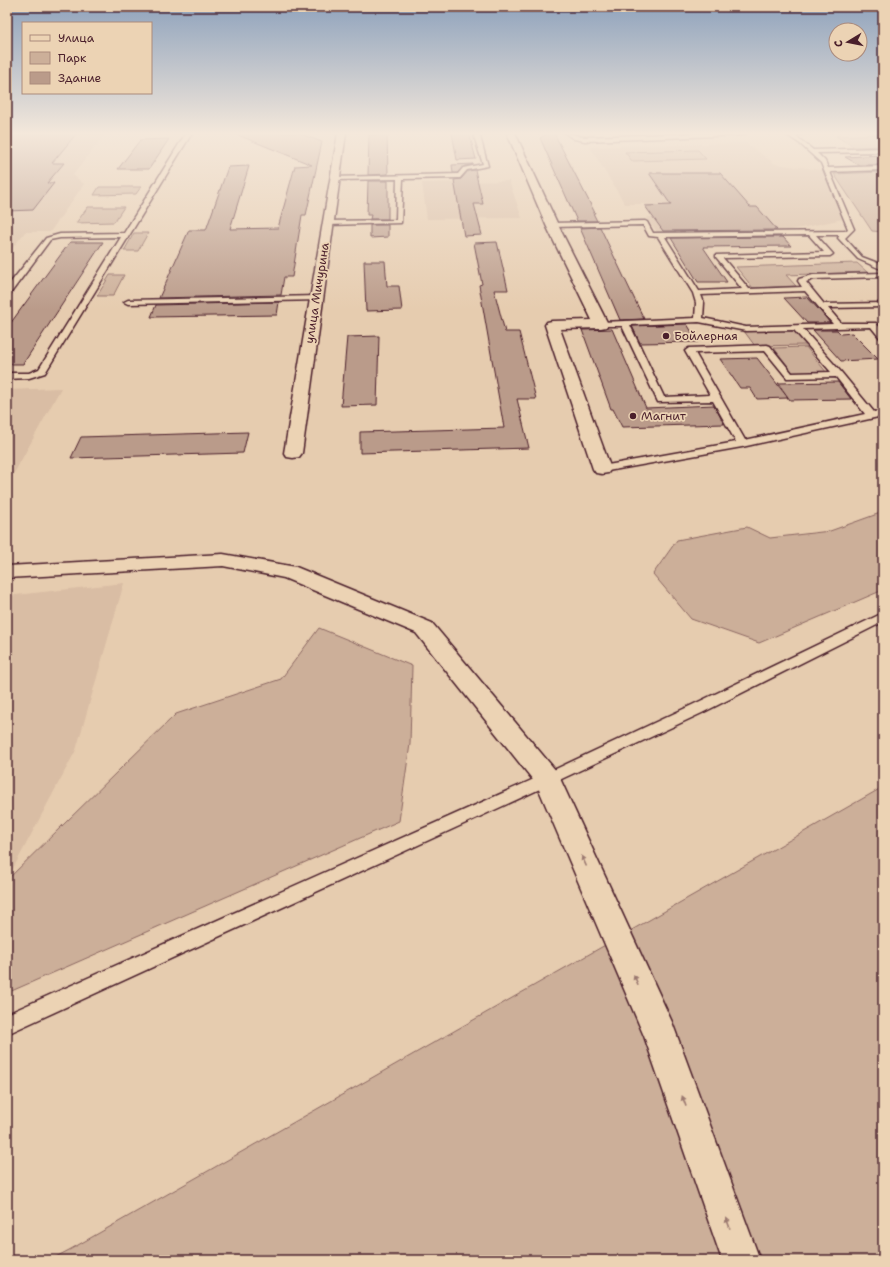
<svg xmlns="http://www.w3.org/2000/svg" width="890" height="1267" viewBox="0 0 890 1267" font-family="'Shantell Sans',sans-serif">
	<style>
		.built { fill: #d9bda4 }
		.green { fill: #ccaf99; stroke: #8b6762 }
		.building { fill: #ba9b8a; stroke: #4a1f2b }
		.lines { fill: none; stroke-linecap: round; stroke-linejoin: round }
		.lane-casing { stroke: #4a1f2b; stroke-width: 3 }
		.street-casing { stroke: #4a1f2b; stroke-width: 3 }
		.secondary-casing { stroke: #4a1f2b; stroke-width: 3 }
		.lane { fill: #ecd3b4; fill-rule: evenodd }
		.street { fill: #ecd3b4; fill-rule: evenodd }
		.secondary { fill: #ecd3b4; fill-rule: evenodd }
		.oneway { fill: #9b7970 }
		.poi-dot { fill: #4a1f2b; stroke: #ecd3b4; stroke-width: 1.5 }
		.labels { text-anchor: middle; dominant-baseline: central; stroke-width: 3.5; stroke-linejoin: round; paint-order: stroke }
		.far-street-label { font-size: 12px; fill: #4a1f2b; stroke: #ecd3b4 }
		.far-poi-label { font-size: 12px; fill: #4a1f2b; stroke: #ecd3b4; text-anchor: start }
	</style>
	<rect width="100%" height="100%" fill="#e6ccaf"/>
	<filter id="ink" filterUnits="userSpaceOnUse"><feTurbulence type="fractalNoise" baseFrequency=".025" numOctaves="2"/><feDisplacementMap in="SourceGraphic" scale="8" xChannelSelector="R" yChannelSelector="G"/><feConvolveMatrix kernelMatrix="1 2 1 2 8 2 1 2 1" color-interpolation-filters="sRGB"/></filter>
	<g filter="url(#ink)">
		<path class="built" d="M7,133H106L73,175L84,184L50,232H25L7,255Z
			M746,143L775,164L822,170L843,219L791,230L658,233L646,218L653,216L645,204H625L590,147Z
			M509,181L522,218L427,219L422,183Z
			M61,388L7,486V390Z
			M124,583L76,750L7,880V596Z"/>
		<path class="green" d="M883,134V146L854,147L836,136Z
			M698,150L706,159L632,161L625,152Z
			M883,172V232L872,231L834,174Z
			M99,187H141L136,194L94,195Z
			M88,207H124L114,222L76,223Z
			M134,233H148L138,251H124Z
			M857,263L867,272L786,275L796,286L753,288L736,267Z
			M110,275H124L113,296H97Z
			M794,330L806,345L755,346L744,331Z
			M806,347L827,373L794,374L774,348Z
			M883,512V590L759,643L691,619L653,574L677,540L747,527L770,538L830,531Z
			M319,628L412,666L410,744L399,821L7,993V880L176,714L281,679Z
			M883,787V1260H50L71,1249Z"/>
		<path class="building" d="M7,133H77L52,163H64L47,183H54L33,210L7,211Z
			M233,133H298L322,142L306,215H302L292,277H284L281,295L159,298L189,230H206L228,167L249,166L230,229L278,228L295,166L312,165Z
			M452,133H469L476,159L457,160Z
			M549,133H554L595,213H593L597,221H577L540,138Z
			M369,135H387L388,174L368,175Z
			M169,139L149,169H118L140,140Z
			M883,155V165H859L845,157Z
			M473,164L463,167L457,173H453L452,165Z
			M475,170L483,204H474L482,235L464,236L454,180L461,179L468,171Z
			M649,173H720L750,207H757L777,230L663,231L645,206L671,205Z
			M368,181H388V219H370L371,215H367Z
			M370,225H388V237L370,238Z
			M600,227L644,319L620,320L580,228Z
			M783,237L791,246L703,247L727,282H698L671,238Z
			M70,242H103L23,364H7V328Z
			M497,242L508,290H494L505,332H519L536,399H517L529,448L360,453V432L504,428L479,285L482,284L474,243Z
			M364,261H385L387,286H399L402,310L366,311Z
			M807,297L821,312L830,323H807L784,298Z
			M279,302L277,315L151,317L156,305Z
			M687,324L698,342L640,343L632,326Z
			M612,329L646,408L714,405L724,424L622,427L613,409H611L582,330Z
			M813,330H837L841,334L852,333L878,359L841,361Z
			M379,336L377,405L341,406L347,337Z
			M757,358L788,398L757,399L750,388H740L720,359Z
			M838,382L851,399L790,400L778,383Z
			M248,432L243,453L71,458L81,437Z"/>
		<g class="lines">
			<g class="lane-casing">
				<path id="lane" d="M186,133H192L45,373L29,378L7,379V373H29L39,369L121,237L60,238L50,240L10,294H7V287L46,238L60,234L124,233Z
					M473,133H479L488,166L467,170L460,178L403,179L401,223L328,225L325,223L328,221L396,220L397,179L335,180L332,178L333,177L458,174L463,168L483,164Z
					M565,133C573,133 578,137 585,137L702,133H746L743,135L585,141L574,139Z
					M784,133H812L794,135L813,150L883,148V152L817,153L825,161L828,168L883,166V170L830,172L854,229L845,238L862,257L883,265V270L858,259L839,239L838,238L840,235H816L833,254L830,256L723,258L749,289L802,287L798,281L799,279L813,275L883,273V277L814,279L806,282L824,304L883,303V307L828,308L841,323H876L883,331V338H880L871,327L803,329L841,372L874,412L883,410V416L742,447L602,472L598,471L597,469L602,466L736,442L713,401L658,402L622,326H601L597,324L601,322L695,318L696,303L693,293L658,237L649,236L643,225L552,227L549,225L552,223L645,221L647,222L653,233L845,231L848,229L821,163L799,143ZM809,235L824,252L716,255V257L742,289L699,291L665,237ZM805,291L833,324L746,327L703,318L704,303L701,295ZM699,322L746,331L794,330L831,372L792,373L770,346L767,345L689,348L685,351L710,395L664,397L630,325ZM765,351L787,378L836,377L865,414L745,440L695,353Z
					M317,296L321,298L320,300L128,304L124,302L128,300Z
					M883,613V622L702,713L553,783L7,1034V1014L543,775L692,705Z"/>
			</g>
			<g class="street-casing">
				<path id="street" d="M338,133H346L302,453L299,457L293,458L287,457L284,453Z
					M507,133H515L558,225L608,324L606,327L601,328L560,329L611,469L608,473L602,474L596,473L593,469L545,325L547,322L552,321L592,320L546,225Z"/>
			</g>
			<g class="secondary-casing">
				<path id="secondary" d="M223,554L296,567L432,623L557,772L672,1022L760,1260H722L644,1036L537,785L416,633L284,578L223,566L7,578V566Z"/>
			</g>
			<use href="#lane" class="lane"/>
			<use href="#street" class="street"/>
			<use href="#secondary" class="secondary"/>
		</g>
		<defs><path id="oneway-solid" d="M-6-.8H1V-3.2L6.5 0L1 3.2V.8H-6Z"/></defs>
		<g class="oneway">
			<use href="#oneway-solid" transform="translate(584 861) rotate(-114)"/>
			<use href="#oneway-solid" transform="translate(636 980) rotate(-114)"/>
			<use href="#oneway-solid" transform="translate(684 1101) rotate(-110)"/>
			<use href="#oneway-solid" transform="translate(728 1223) rotate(-110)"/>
		</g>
	</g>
	<linearGradient id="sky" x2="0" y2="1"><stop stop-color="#8ea2bc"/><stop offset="0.43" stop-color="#f4e8db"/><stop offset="1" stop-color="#f4e8db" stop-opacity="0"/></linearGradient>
	<rect width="890" height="310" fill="url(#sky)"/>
	<g class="poi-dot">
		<circle cx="666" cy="336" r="4"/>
		<circle cx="633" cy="416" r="4"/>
	</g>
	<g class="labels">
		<g class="far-street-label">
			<text transform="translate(317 293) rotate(-81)">улица Мичурина</text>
		</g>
		<g class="far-poi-label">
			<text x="674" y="336">Бойлерная</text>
			<text x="641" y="416">Магнит</text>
		</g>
	</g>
	<rect width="890" height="1267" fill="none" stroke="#ecd3b4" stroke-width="24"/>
	<rect x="12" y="12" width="866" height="1243" fill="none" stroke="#4a1f2b" stroke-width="1.5" filter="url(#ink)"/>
	<rect x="22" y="22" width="130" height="72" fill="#ecd3b4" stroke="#ab8b7d"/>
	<rect x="30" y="35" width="20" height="6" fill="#ecd3b4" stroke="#ab8b7d"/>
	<text x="58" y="42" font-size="12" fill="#4a1f2b">Улица</text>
	<rect x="30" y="52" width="20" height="12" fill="#ccaf99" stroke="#ab8b7d"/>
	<text x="58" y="62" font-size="12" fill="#4a1f2b">Парк</text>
	<rect x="30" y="72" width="20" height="12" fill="#ba9b8a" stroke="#ab8b7d"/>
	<text x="58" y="82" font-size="12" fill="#4a1f2b">Здание</text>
	<g transform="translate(848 42) rotate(260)"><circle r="19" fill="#ecd3b4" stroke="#ab8b7d"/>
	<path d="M0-3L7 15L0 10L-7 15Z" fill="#4a1f2b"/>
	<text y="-6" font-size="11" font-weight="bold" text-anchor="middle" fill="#4a1f2b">С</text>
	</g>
</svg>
